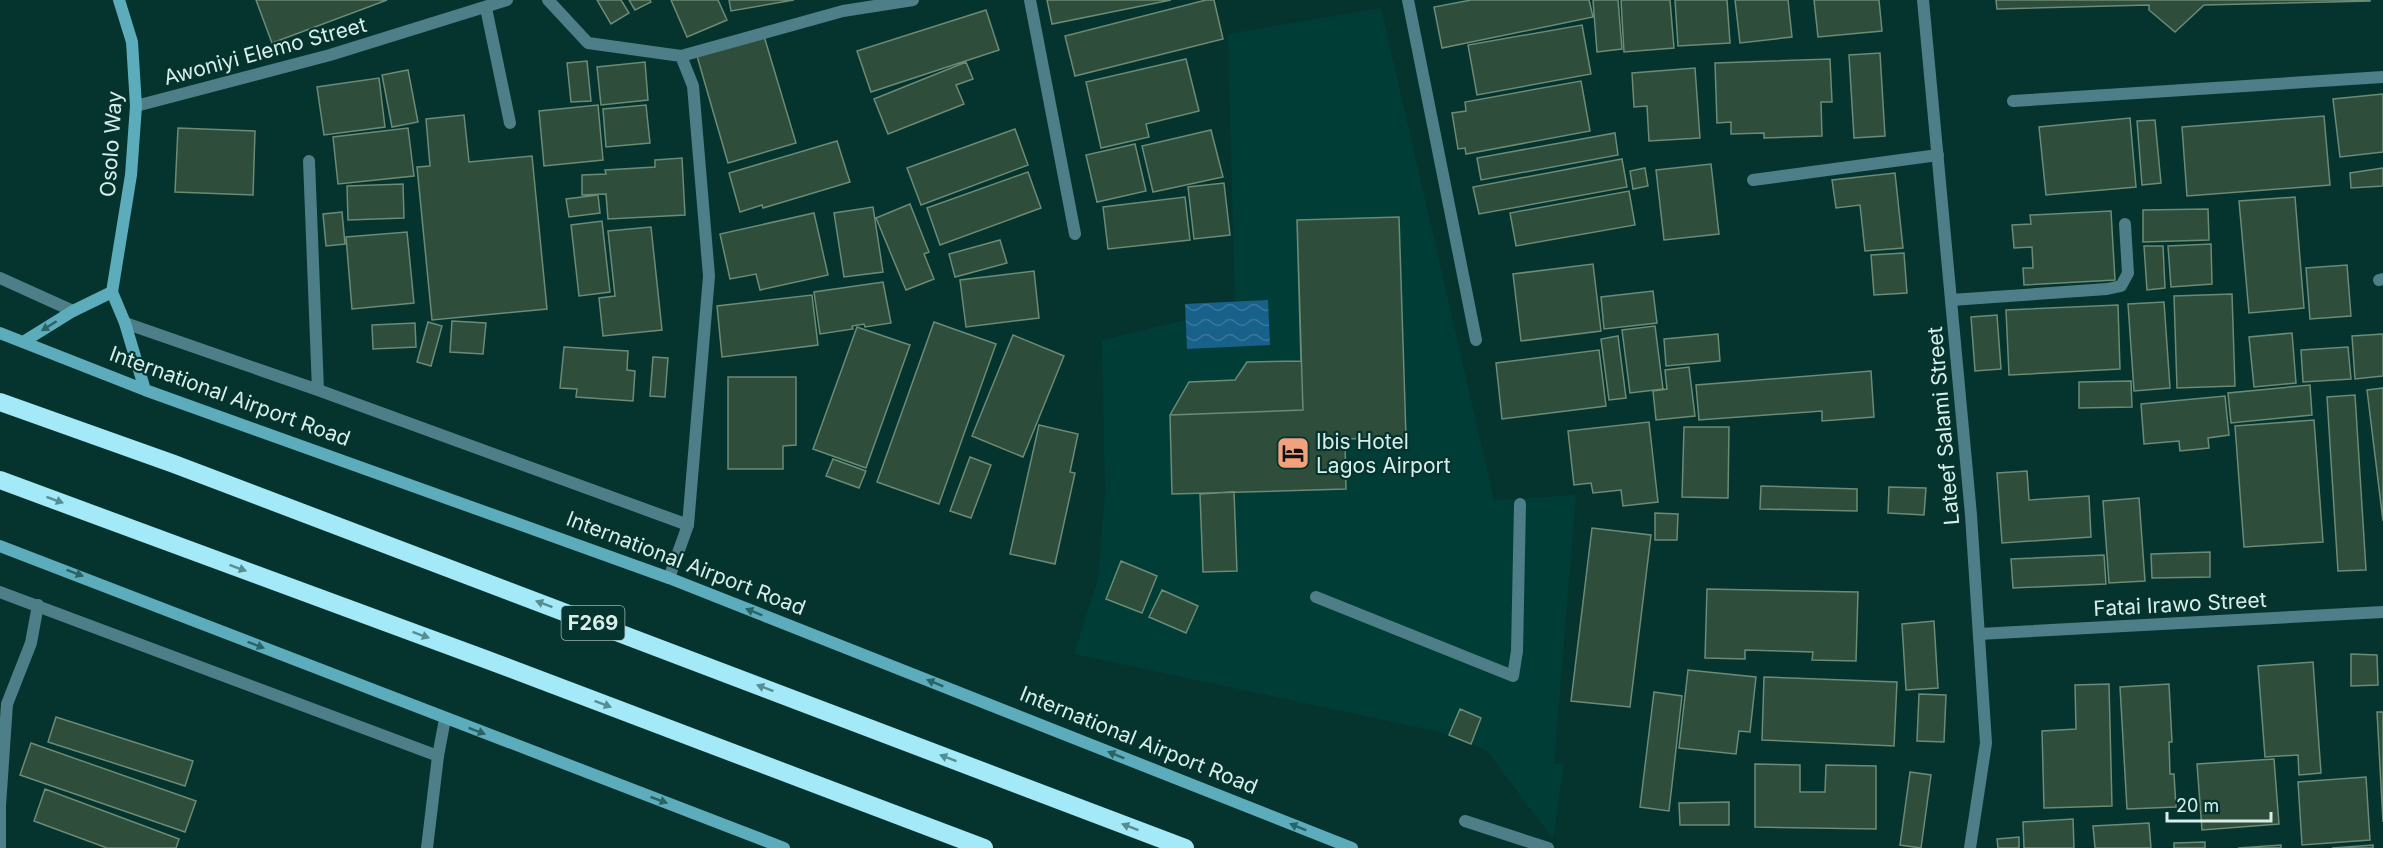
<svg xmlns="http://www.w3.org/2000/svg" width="2383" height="848" viewBox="0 0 2383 848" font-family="Inter,sans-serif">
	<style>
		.built { fill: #003d36 }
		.water { fill: url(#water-waves) }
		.building { fill: #2f4d3b; stroke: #6b8b76; stroke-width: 1.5 }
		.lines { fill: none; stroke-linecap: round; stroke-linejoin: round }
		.service { stroke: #4e7e87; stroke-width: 12 }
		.minor { stroke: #4e7e87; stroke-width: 12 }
		.tertiary { stroke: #4e7e87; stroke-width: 12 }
		.secondary { stroke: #5cacbb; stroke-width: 12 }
		.motorway { stroke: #a3e9f7; stroke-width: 18 }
		.oneway { fill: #286366 }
		.oneway2 { fill: #548e92 }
		.labels { text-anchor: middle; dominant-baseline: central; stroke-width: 4.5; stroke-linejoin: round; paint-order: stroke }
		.shield { fill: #05332e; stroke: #99b6b2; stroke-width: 1.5 }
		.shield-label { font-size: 20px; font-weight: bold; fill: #d8eeea }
		.street-label { font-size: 21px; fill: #d8eeea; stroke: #05332e }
		.poi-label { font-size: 21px; fill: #d8eeea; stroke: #05332e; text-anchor: start }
	</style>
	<defs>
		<pattern id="water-waves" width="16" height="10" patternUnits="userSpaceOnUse" patternTransform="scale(1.5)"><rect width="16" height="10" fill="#18618b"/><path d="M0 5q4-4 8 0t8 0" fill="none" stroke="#39789c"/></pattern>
	</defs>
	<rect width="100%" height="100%" fill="#05332e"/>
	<path class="built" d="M1381,8L1494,500L1576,495L1554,763L1564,764L1553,839L1486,750L1440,732L1074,654L1098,579L1105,492L1102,340L1235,308L1228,34Z"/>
	<path class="water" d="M1268,300L1270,345L1187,349L1185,304Z"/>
	<path class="building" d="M256,0H387L272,43Z
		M597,0H621L629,13L611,24Z
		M629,0H650L651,2L635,10Z
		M671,0H718L727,20L687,37Z
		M729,0H794L731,11Z
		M1047,0H1171L1052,24Z
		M1206,0H1214L1223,39L1075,76L1065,36Z
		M1471,0H1589L1593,17L1442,48L1434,7Z
		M1593,0H1618L1622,49L1597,52Z
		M1621,0H1670L1674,48L1624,52Z
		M1675,0H1727L1730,43L1678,46Z
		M1735,0H1788L1792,37L1740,43Z
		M1814,0H1879L1882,31L1818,37Z
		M1996,0H2370V1L2204,5L2175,32L2149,10V5L1997,9Z
		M986,10L999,50L871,92L857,51Z
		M1582,25L1591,74L1477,95L1468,45Z
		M764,36L796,143L728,163L697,56Z
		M1880,53L1885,136L1854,138L1849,55Z
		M1186,59L1199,111L1146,124L1149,137L1101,148L1086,82Z
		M1830,59L1832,102H1821L1822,136L1764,138V133L1731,134V122L1717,123L1715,63Z
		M587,61L591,101L571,102L567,63Z
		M645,62L648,100L601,105L597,67Z
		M966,62L973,79L956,85L964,104L888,134L874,99Z
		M1695,68L1700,138L1649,141L1647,106L1634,107L1632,73Z
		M408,70L418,122L392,127L382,75Z
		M379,78L385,127L324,135L317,87Z
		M1581,81L1590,131L1466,154L1465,148L1458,149L1452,113L1466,111L1465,102Z
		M2383,94V152L2340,157L2333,99Z
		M598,105L603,160L544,166L539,111Z
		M646,105L650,143L606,147L603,109Z
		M464,115L469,162L532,156L547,309L432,320L417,167L430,166L426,119Z
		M2324,116L2330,185L2187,196L2182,127Z
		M2130,118L2136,187L2046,195L2039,127Z
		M2155,120L2161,183L2142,185L2137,121Z
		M178,128L255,131L253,195L175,192Z
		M408,128L414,176L338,184L333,137Z
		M1015,129L1028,165L921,205L907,168Z
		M1211,130L1223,177L1153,192L1142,146Z
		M1615,133L1618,155L1481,180L1477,158Z
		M837,141L850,182L763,208L762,205L740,212L729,173Z
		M1135,144L1146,191L1097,202L1086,155Z
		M682,158L685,215L608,219L606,194L582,195V175L606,174L605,170L655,167V160Z
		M1622,159L1627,187L1479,214L1473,187Z
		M1711,164L1719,234L1664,240L1656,170Z
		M1645,168L1648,186L1633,189L1630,171Z
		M2383,168V186L2351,188L2350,173Z
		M1028,172L1041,208L940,245L927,208Z
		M1895,173L1903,248L1865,251L1860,205L1836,208L1832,180Z
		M1224,183L1230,235L1194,239L1188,187Z
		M403,184L404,218L348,220L347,186Z
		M1629,191L1635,225L1516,246L1510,213Z
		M598,195L600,213L569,217L566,199Z
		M1185,197L1190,240L1108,249L1103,207Z
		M2295,197L2304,308L2249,313L2239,201Z
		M910,204L929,252L924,254L934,279L906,290L876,218Z
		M873,207L883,272L844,277L834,213Z
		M2208,209L2209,240L2143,242V210Z
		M2111,211L2115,280L2024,285L2023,268H2033L2032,247L2014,248L2012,225L2031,224L2030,215Z
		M342,212L345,244L326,246L323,214Z
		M814,213L828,275L760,290L756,274L730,279L720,234Z
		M1399,217L1406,437L1345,439L1346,489L1172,494L1170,415L1189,382L1235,380L1247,362L1301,361L1297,220Z
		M1399,217L1406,437L1345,439L1346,489L1172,494L1170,415L1303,410L1297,220Z
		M602,221L610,292L579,296L571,225Z
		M651,227L662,330L603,336L599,298L615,296L608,231Z
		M407,232L414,303L352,309L346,237Z
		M1000,240L1007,263L955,277L949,254Z
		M2211,244L2212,284L2171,287L2168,246Z
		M2144,246H2163L2165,288L2147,290Z
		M1904,253L1907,293L1874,295L1871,255Z
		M1593,264L1601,331L1521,341L1513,274Z
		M2347,265L2351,316L2310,319L2306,268Z
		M1034,271L1039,318L966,327L960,280Z
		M883,282L891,323L865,327L864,324L852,326L853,329L820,334L814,292Z
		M1653,291L1657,323L1604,329L1601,297Z
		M2232,294L2235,386L2177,388L2174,296Z
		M812,295L818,345L722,357L717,306Z
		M2164,302L2170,388L2134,391L2128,304Z
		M2118,305L2120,369L2009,375L2006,310Z
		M1997,315L2001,369L1975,371L1971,317Z
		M452,321L486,323L483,354L450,352Z
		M428,322L442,326L431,366L417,362Z
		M934,322L996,344L939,504L877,482Z
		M415,323L416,347L373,349L372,325Z
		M1655,326L1663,389L1630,393L1622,330Z
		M857,327L910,345L866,468L813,449Z
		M2292,333L2296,383L2254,387L2249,337Z
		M1718,334L1720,361L1666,366L1664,339Z
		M2383,334V376L2355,379L2352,336Z
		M1013,335L1064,356L1023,457L972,436Z
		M1618,336L1626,398L1609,400L1601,339Z
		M564,347L628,351L627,370L635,371L633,401L576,397L577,389L560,388Z
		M2348,347L2351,379L2303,382L2301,350Z
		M1599,350L1606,406L1502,419L1496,363Z
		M653,357L668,358L665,397L650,396Z
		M1689,367L1695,416L1656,420L1653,391L1667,389L1665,370Z
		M1871,371L1874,417L1822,421V411L1699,420L1696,385Z
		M728,377H796V445L783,446V469H728Z
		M2131,381L2132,407L2079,408V382Z
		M2310,385L2312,415L2231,423L2228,393Z
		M2383,388V521L2367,390Z
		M2355,395L2366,570L2338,571L2327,397Z
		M2225,396L2229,435L2208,438L2209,448L2180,451L2179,441L2144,444L2141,404Z
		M2314,420L2323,542L2244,547L2235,426Z
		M1649,422L1658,502L1623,506L1621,490L1593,493L1591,483L1574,485L1568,431Z
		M1039,425L1078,434L1070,472L1075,473L1055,564L1010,554Z
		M1684,427H1729L1728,498L1682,497Z
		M970,457L991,465L971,518L950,511Z
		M833,459L866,471L859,488L826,476Z
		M2027,471L2029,500L2089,496L2091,537L2002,543L1997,473Z
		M1761,486L1857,489V511L1760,509Z
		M1889,487L1926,488L1924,515L1888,513Z
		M1234,492L1237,571L1203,572L1200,494Z
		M2139,498L2145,581L2109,583L2103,501Z
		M1655,513L1678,514L1677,540H1655Z
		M1592,528L1651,535L1630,707L1571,701Z
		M2210,552V577L2152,578L2151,554Z
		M2104,555L2106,584L2013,588L2011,559Z
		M1121,561L1157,576L1142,613L1106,599Z
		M1707,589L1858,592L1856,661L1812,660L1813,652L1745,650V659L1705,658Z
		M1162,590L1198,606L1186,633L1149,617Z
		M1934,621L1938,688L1906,690L1902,624Z
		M2351,654L2377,655L2378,685L2351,686Z
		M2313,662L2321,773L2299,775L2298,755L2265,757L2258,666Z
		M1688,670L1756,677L1750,732L1739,731L1736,754L1679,748Z
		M1764,677L1897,682L1894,746L1762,740Z
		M2109,684L2112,806L2044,808L2042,731L2076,729L2075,685Z
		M2169,684L2172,742H2169L2170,774H2174L2176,807L2127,809L2120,687Z
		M1654,692L1682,696L1669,811L1640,807Z
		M1919,694L1946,695L1944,742L1917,741Z
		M1460,709L1481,718L1471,744L1449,735Z
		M2377,712H2383V822Z
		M56,717L193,761L185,786L48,742Z
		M31,743L196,801L185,832L20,775Z
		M2274,759L2279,824L2202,830L2197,764Z
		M1755,764L1800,765V792H1825L1826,765L1876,766V829L1755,827Z
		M1910,772L1931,775L1921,848L1900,845Z
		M2366,777L2370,840L2302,845L2298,782Z
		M45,789L179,839L176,848H107L34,821Z
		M1729,802V825H1680L1679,803Z
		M2073,819L2074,848H2024L2023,822Z
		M2149,823L2151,848H2095L2093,826Z
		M2019,837V848H1998L1997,839Z
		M2205,842V848H2174V843Z
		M2281,845V848H2238Z
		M2373,845V848H2332Z"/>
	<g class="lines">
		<path class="service" d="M486,8L510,123
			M2013,101L2383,77
			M309,161L318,390
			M1753,180L1938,155
			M1951,300L2107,289L2121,286L2128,273L2125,224
			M125,323L318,390L688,525
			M0,592L438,756
			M1316,597L1513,676L1517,651L1520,504
			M1465,821L1548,848"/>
		<path class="minor" d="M548,0L588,43L681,56L843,11L913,0
			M1030,0L1075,234
			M1408,0L1476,340
			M136,106L330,55L507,0
			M0,278L73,311
			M2379,280L2383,279
			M669,578L688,525L709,276L693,86L681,56
			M1979,634L2383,612
			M0,848V806L7,704L31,643L38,605
			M427,848L438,756L445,719"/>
		<path class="tertiary" d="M1923,0L1971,515L1986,743L1970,848"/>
		<path class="secondary" d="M119,0L132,42L136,106L131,175L112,292L125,323L145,390
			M0,333L145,390L669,578L1352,848
			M23,342L73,311L112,292
			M0,546L784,848"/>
		<path class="motorway" d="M0,402L174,464L1185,848
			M0,480L485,659L984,848"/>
	</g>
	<defs><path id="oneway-solid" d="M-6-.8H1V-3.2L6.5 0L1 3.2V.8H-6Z" transform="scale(1.5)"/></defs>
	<g class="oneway">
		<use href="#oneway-solid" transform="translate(49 326) rotate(148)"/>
		<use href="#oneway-solid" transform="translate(75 573) rotate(21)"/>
		<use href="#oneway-solid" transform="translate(754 612) rotate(-158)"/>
		<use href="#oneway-solid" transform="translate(256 645) rotate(21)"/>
		<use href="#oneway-solid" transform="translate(935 683) rotate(-158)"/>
		<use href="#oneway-solid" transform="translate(477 731) rotate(21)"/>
		<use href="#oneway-solid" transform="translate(1116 755) rotate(-158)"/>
		<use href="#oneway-solid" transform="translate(659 800) rotate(21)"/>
		<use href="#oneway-solid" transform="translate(1298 827) rotate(-158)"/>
	</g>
	<g class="oneway2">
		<use href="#oneway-solid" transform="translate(55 500) rotate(20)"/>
		<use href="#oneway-solid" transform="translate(238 568) rotate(20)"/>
		<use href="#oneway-solid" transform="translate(544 604) rotate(-159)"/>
		<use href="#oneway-solid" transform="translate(421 635) rotate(20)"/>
		<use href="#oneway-solid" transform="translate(765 688) rotate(-159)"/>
		<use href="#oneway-solid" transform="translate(603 704) rotate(21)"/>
		<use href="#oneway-solid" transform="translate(948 758) rotate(-159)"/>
		<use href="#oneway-solid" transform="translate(1130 827) rotate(-159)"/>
	</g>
	<defs>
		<g id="hotel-square" transform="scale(1.725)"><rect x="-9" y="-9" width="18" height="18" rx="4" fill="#f1a17c" stroke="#05332e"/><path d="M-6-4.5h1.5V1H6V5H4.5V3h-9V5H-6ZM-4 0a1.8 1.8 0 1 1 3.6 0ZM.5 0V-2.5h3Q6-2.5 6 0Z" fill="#111"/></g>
	</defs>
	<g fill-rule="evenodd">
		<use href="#hotel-square" x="1293" y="453"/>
	</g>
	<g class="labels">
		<rect class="shield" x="561.5" y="606" width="63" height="34" rx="4.5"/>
		<g class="shield-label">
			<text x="593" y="623">F269</text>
		</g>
		<g class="street-label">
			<text transform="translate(265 51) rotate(-15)">Awoniyi Elemo Street</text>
			<text transform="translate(111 144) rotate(-86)">Osolo Way</text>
			<text transform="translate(230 396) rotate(20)">International Airport Road</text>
			<text transform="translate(1943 426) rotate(-95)">Lateef Salami Street</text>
			<text transform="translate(686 563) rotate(21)">International Airport Road</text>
			<text transform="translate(2180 604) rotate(-3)">Fatai Irawo Street</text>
			<text transform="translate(1139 740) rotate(22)">International Airport Road</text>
		</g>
		<g class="poi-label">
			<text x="1316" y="441">Ibis Hotel<tspan x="1316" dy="24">Lagos Airport</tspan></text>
		</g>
	</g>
	<path d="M2167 812v9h104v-9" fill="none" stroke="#d8eeea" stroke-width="3"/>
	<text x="2176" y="812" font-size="18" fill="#d8eeea" stroke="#05332e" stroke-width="4.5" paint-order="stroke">20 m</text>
</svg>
